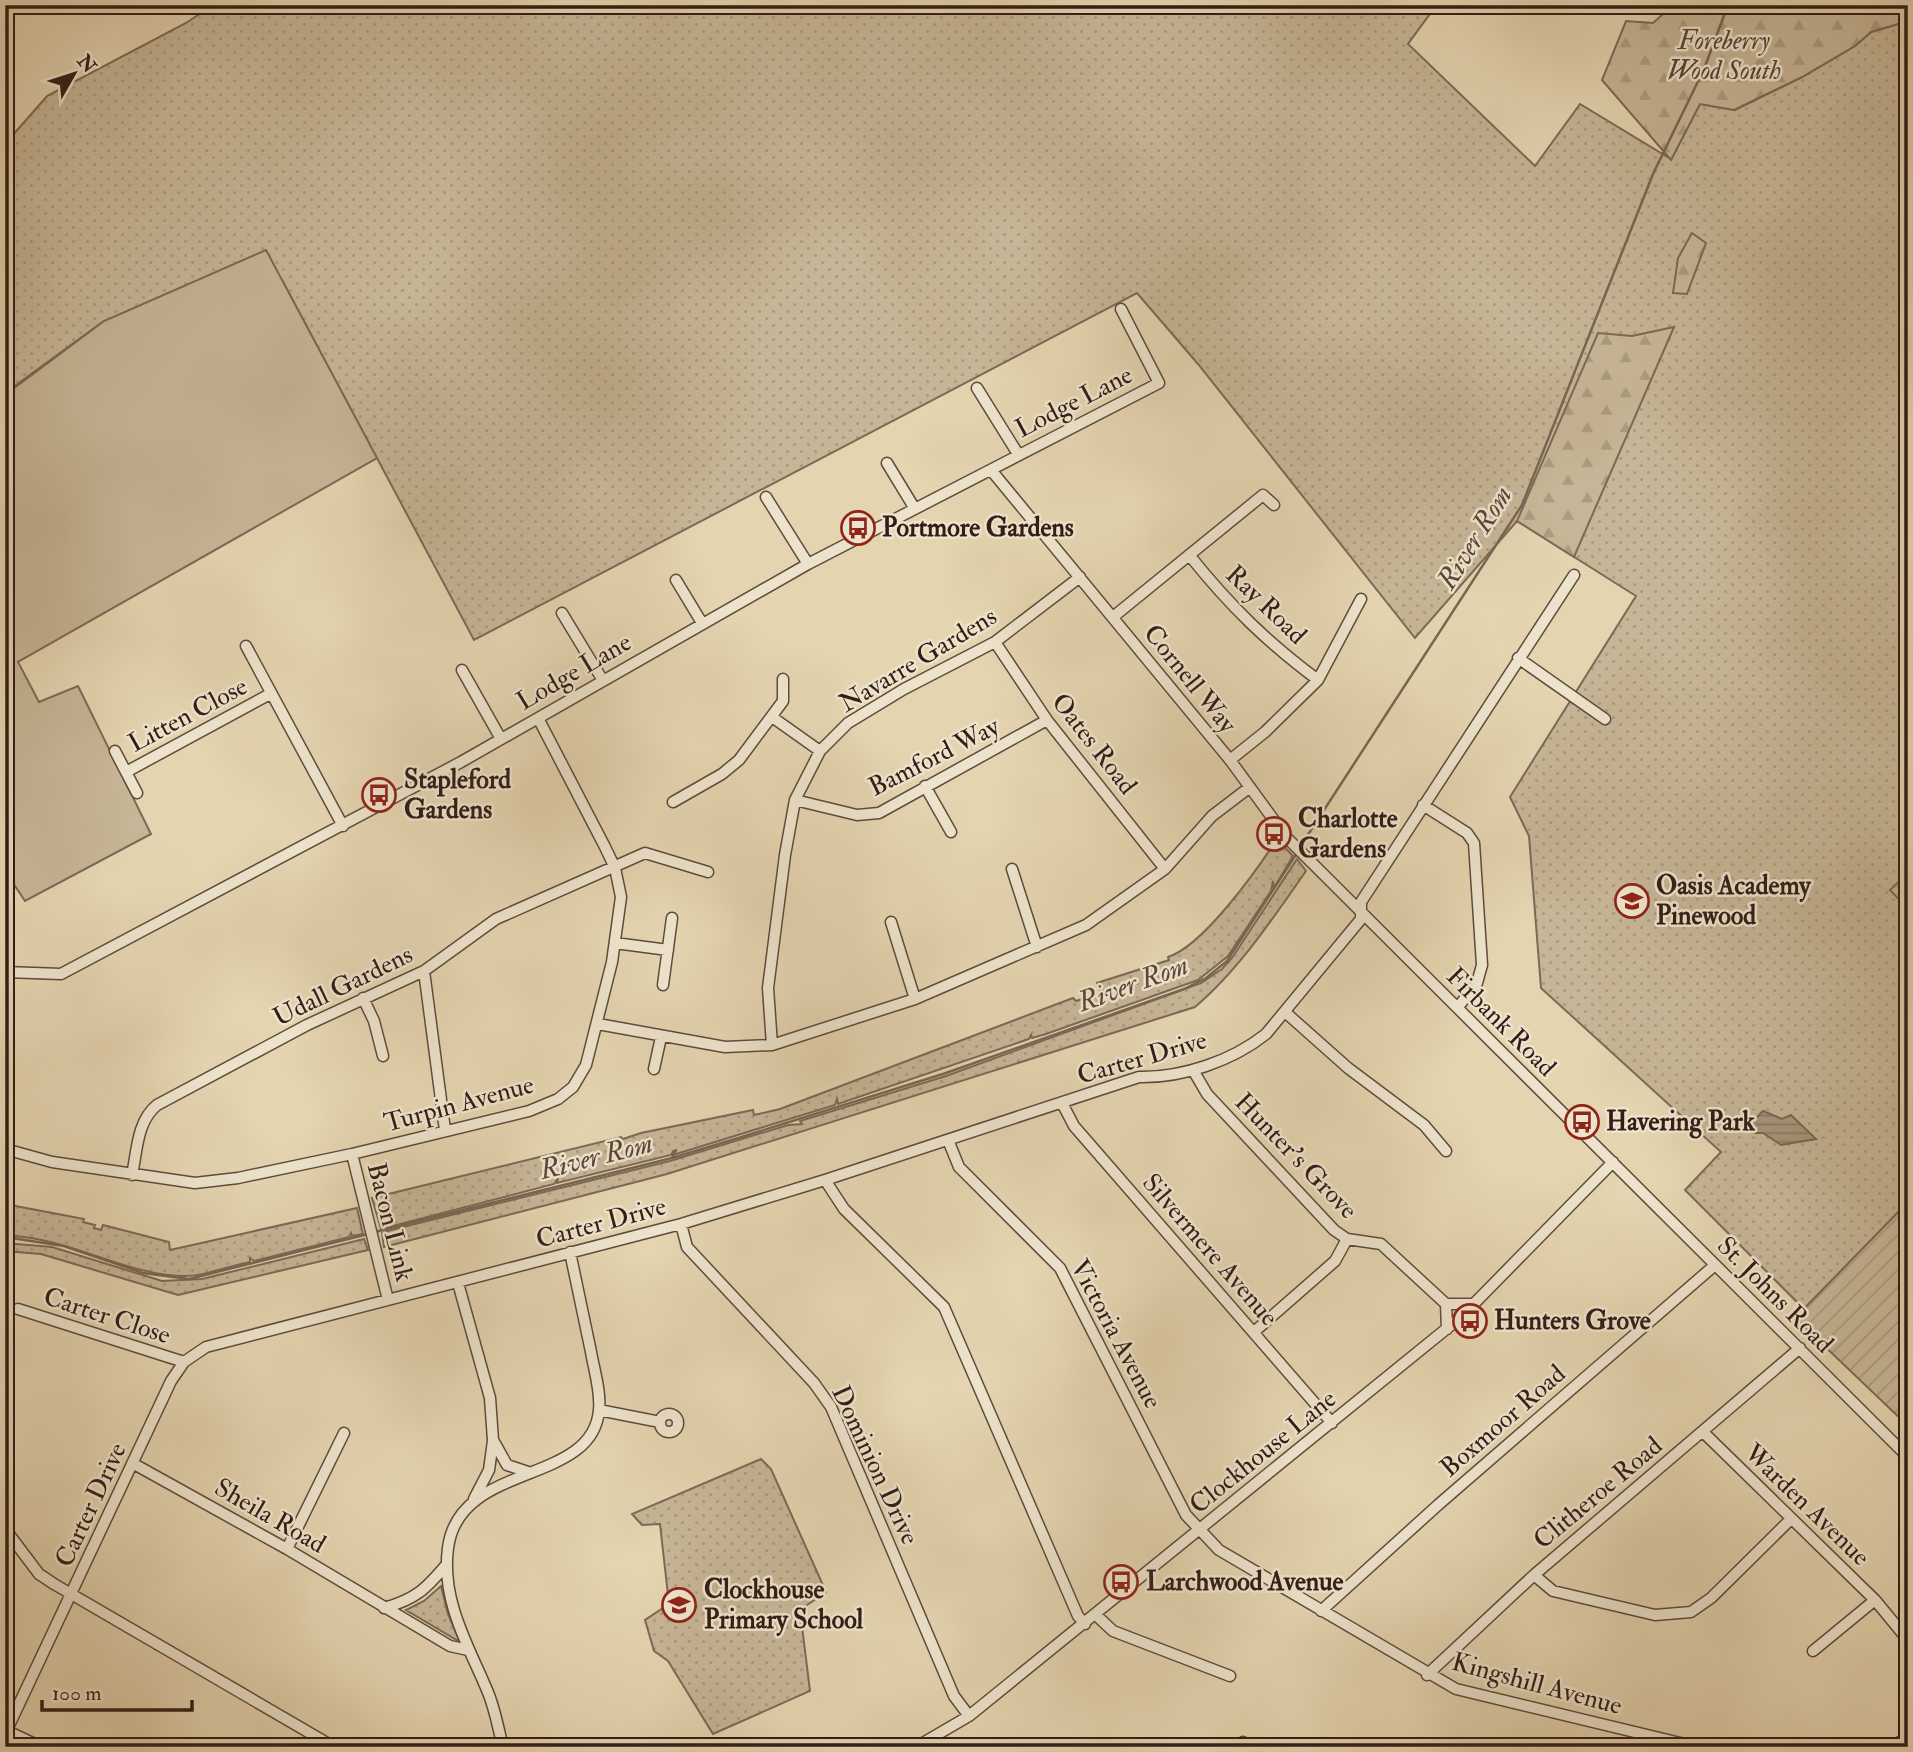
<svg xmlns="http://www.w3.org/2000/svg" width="1913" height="1752" viewBox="0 0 1913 1752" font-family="'IM FELL Double Pica',serif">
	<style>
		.grass { fill: url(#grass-dots); stroke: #7c6956; stroke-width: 2 }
		.forest { fill: url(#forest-firs); stroke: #7c6956; stroke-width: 2 }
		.park { fill: #c6b596; stroke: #7c6956; stroke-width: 2 }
		.garden { fill: url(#garden-furrows); stroke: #7c6956; stroke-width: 2 }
		.water { fill: url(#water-rules); stroke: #786653; stroke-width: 2 }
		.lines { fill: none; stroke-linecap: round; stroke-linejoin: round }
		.stream { stroke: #786653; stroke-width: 2.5 }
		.street-casing { stroke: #5e4b3c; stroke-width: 13 }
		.street { stroke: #ede3cc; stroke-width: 10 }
		.labels { text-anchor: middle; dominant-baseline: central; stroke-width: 5; stroke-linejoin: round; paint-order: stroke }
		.park-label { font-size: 26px; font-style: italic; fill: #564336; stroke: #ede3cc }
		.street-label { font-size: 26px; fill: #311d16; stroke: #ede3cc }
		.poi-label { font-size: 26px; font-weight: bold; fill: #311d16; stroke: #ede3cc; text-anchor: start }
		.water-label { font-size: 28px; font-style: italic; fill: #5a473a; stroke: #ede3cc }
	</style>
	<defs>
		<pattern id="grass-dots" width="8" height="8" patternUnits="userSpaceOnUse" patternTransform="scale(1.75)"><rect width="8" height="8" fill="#c6b596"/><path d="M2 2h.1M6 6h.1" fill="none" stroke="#ab9b81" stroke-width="1.8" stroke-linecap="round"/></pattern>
		<pattern id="forest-firs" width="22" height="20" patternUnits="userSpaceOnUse" patternTransform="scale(1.75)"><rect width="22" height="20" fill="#c6b596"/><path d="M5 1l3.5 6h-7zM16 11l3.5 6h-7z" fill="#ab9b81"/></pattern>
		<pattern id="garden-furrows" width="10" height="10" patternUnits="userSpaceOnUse" patternTransform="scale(1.75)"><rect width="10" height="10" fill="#c6b596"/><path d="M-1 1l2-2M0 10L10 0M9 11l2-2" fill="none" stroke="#ab9b81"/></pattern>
		<pattern id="water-rules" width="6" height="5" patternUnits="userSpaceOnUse" patternTransform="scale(1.75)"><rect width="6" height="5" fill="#a7967c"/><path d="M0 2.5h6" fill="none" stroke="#897a65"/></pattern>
	</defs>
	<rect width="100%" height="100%" fill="#e4d4b0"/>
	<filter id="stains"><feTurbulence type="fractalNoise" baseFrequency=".00286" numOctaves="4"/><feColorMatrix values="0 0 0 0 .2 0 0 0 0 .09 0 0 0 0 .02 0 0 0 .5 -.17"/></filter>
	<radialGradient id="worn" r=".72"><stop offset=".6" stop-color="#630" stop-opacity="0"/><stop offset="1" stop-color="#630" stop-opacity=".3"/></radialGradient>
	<path class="grass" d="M213,5H1426L1432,11L1408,44L1535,166L1580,104L1671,159L1700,104L1735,110L1802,77L1855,46L1871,32L1898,24L1908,13V1202L1804,1309L1685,1190L1721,1152L1541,988L1529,836L1510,797L1636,596L1517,521L1415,638L1198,364L1137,293L474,640L282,280L104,321L5,393V144L47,96L186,23Z
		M1277,839L1293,856L1274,888L1273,881L1271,891L1228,956L1198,980L1046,1034L1032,1038L1031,1035L1029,1039L838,1104L837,1099L835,1105L673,1155L674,1150L671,1155L557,1183L558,1178L554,1184L381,1229L372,1198L621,1137L623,1139L641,1133L753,1110L754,1115L780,1109L1073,998L1076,1001L1101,993L1097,983L1169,960L1168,957C1203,946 1257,870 1277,839Z
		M1297,859L1306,871C1274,917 1238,971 1195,1007L667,1174L384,1247L382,1233L391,1230L670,1161L788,1125L802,1124L800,1121L946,1076L1201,983L1222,969L1232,958Z
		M5,1204L84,1219L83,1222L95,1225L94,1228L101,1230L103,1225L169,1242L170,1250L357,1208L363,1234L352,1236L351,1233L349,1237L254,1261L250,1258V1262C228,1266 203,1277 181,1276C124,1274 71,1239 12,1236V1231L5,1235Z
		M364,1239L368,1250L178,1295L41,1254L5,1251V1243L52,1247L162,1281L202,1279Z
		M761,1459L771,1469L826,1592L800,1610L810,1691L713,1734L668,1661L654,1651L645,1620L669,1604L660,1524L642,1525L632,1514Z
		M441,1586L448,1614L460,1642L406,1610L424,1601Z"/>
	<path class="forest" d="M1673,5H1908V13L1898,24L1871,32L1855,46L1802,77L1734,110L1700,104L1671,160L1602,80L1626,21L1653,23Z
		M1692,233L1706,243L1687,294L1673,293L1678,258Z
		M1674,327L1574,557L1517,521L1598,333L1632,336Z
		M1908,873V909L1890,890Z"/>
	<path class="park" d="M266,250L377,458L18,662L39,702L78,686L151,834L25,901L5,871V395L104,321Z"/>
	<path class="garden" d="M1908,1202V1426L1795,1318Z"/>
	<path class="water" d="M1763,1111L1782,1119L1791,1115L1816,1139L1781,1145L1763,1133H1755L1752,1122Z"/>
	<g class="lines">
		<path class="stream" d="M1300,847L1522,505L1653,174L1704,69L1728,5
			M672,1158L676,1150
			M375,1232L672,1158L735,1139L943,1074L1184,989L1206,978L1227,961L1297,853
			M5,1237L64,1246L143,1273L189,1279L368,1234"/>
		<g class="street-casing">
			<path id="street" d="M977,388L1018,454
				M887,463L915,509
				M991,470L1230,760L1287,838L1908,1457
				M766,497L808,564
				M1190,556C1231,607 1266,641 1318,680
				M676,580L702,623
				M562,613L602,679
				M1113,617L1263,495L1274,505
				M995,642L1047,720L1165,869
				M246,646L343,826
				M1518,658L1605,719
				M462,670L501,739
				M772,717L820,751
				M115,751L137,793
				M1230,760L1265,732L1318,680L1361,599
				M126,772L270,694
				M925,786L951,832
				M795,800L857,815L879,813L1047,720
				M673,802L722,774L739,760L783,701V679
				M1423,805L1467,833L1474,843L1482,965L1477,983L1458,1007
				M1012,869L1037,947
				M891,922L915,999
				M615,943L668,950
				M424,971L445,1130
				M5,972L61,974L461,762L808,564L1159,383L1121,309
				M663,985L672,918
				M363,998L374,1021L383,1056
				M1285,1012L1348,1068L1424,1125L1446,1151
				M598,1024L725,1047L772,1045L915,999L1086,925L1165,869L1212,816L1250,787
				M772,1045L768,988L785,855L795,800L820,751L848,723L904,689L995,642L1080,577
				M654,1069L661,1037
				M1193,1070L1207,1094L1334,1230L1347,1239L1381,1244L1446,1304
				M1062,1103L1074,1126L1332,1423
				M948,1140L959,1167L1060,1268L1186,1515L1219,1550L1456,1689L1697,1747
				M5,1149L52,1162L195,1183L238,1178L352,1154L529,1111L558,1099L573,1087L586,1065L612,962L621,897L615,868L605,847L538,718
				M352,1154L388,1300
				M132,1175C137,1151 137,1121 157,1105L307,1025L424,971L496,919L645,853L708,872
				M825,1180L844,1209L944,1307L1078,1616L1085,1624
				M681,1224L687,1247L814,1383L831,1407L954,1696L969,1716
				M458,1283L490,1398L493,1440L507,1465L528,1472
				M1446,1304H1474
				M1446,1304L1447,1329
				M18,1309L184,1362
				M1254,1332L1335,1261L1347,1239
				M599,1410L660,1422
				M660 1423a9 9 0 1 1 18 0a9 9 0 1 1-18 0Z
				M1703,1432L1875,1600L1908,1640
				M134,1464L287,1549L450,1646L468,1650
				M474,1499L489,1470L493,1441
				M5,1529L39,1574L54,1584L334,1747
				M287,1549L344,1433
				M1534,1575L1553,1591L1655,1615L1691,1612L1711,1598L1791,1519
				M384,1608C416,1599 426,1589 447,1564
				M1321,1611L1438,1505L1715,1265
				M1097,1616L1113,1631L1230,1676
				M1813,1651L1875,1600
				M1427,1675L1534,1575L1800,1348
				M5,1730L41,1747
				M5,1734L171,1381L184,1362L206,1347L681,1224L825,1180L1139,1077C1182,1078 1232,1061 1266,1034L1361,919V902L1574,575
				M503,1747C498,1728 495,1708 487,1690C468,1645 441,1600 448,1548C459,1461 593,1486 599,1410C601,1391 594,1370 591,1352C584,1319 577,1285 570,1252
				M916,1747L969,1716L1461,1317L1613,1162
				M1241,1747L1243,1742
				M1891,1747L1908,1737"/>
		</g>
		<use href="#street" class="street"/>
	</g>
	<defs>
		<g id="bus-ring" transform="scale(1.75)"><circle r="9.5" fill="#ede3cc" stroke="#8f2418" stroke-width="1.5"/><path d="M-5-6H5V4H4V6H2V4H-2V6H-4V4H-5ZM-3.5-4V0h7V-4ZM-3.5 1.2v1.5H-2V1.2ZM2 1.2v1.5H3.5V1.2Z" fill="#8f2418"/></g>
		<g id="school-ring" transform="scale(1.75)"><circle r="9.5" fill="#ede3cc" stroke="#8f2418" stroke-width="1.5"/><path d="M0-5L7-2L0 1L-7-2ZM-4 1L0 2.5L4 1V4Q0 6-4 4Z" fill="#8f2418"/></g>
	</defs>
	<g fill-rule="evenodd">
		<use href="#bus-ring" x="858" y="528"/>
		<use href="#bus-ring" x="379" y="795"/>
		<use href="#bus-ring" x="1274" y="834"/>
		<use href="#school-ring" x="1632" y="901"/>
		<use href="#bus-ring" x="1582" y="1122"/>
		<use href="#bus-ring" x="1470" y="1321"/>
		<use href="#bus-ring" x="1121" y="1582"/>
		<use href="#school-ring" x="679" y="1605"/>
	</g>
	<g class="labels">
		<g class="park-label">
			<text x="1724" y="41">Foreberry<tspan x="1724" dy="30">Wood South</tspan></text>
		</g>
		<g class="street-label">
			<text transform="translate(1074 402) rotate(-27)">Lodge Lane</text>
			<text transform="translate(1266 605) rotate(44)">Ray Road</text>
			<text transform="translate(918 660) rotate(-31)">Navarre Gardens</text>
			<text transform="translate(574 672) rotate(-30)">Lodge Lane</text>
			<text transform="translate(1190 679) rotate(51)">Cornell Way</text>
			<text transform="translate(188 715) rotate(-28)">Litten Close</text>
			<text transform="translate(1094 744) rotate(52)">Oates Road</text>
			<text transform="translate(934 757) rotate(-27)">Bamford Way</text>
			<text transform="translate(343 986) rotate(-26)">Udall Gardens</text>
			<text transform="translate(1501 1022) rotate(45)">Firbank Road</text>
			<text transform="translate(1142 1058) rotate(-16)">Carter Drive</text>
			<text transform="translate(459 1104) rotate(-15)">Turpin Avenue</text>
			<text transform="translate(1296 1156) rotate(46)">Hunter's Grove</text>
			<text transform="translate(390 1222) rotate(76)">Bacon Link</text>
			<text transform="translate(601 1223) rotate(-15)">Carter Drive</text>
			<text transform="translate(1210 1250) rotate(49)">Silvermere Avenue</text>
			<text transform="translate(1775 1295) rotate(45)">St. Johns Road</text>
			<text transform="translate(107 1316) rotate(18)">Carter Close</text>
			<text transform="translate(1116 1334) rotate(62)">Victoria Avenue</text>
			<text transform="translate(1503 1421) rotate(-41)">Boxmoor Road</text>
			<text transform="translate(1263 1452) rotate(-39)">Clockhouse Lane</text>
			<text transform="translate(875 1465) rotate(65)">Dominion Drive</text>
			<text transform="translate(1598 1493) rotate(-40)">Clitheroe Road</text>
			<text transform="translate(91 1505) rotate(-65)">Carter Drive</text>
			<text transform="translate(1807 1505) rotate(44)">Warden Avenue</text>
			<text transform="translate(270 1516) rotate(30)">Sheila Road</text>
			<text transform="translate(1537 1684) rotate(15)">Kingshill Avenue</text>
		</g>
		<g class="poi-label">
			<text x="882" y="528">Portmore Gardens</text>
			<text x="404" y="780">Stapleford<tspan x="404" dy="30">Gardens</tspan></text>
			<text x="1298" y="819">Charlotte<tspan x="1298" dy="30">Gardens</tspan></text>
			<text x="1656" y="886">Oasis Academy<tspan x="1656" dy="30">Pinewood</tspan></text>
			<text x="1606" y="1122">Havering Park</text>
			<text x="1494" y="1321">Hunters Grove</text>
			<text x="1146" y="1582">Larchwood Avenue</text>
			<text x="704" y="1590">Clockhouse<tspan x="704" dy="30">Primary School</tspan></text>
		</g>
		<g class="water-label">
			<text transform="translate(1475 538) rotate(-58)">River Rom</text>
			<text transform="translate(1133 984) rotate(-20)">River Rom</text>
			<text transform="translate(596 1157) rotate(-14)">River Rom</text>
		</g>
	</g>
	<rect width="1913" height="1752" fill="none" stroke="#e4d4b0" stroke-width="28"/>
	<rect x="7" y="7" width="1899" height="1738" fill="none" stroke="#311d16" stroke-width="3.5"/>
	<rect x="14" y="14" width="1885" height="1724" fill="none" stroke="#311d16" stroke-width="2"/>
	<g transform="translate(74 74) rotate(51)" stroke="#ede3cc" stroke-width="5" paint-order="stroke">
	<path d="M0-5L12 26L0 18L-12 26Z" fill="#311d16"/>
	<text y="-10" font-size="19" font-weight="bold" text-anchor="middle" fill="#311d16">N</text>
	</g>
	<path d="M42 1700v10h150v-10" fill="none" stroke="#311d16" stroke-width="3.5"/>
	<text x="52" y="1700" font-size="21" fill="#311d16" stroke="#ede3cc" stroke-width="5" paint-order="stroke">100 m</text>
	<rect width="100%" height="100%" filter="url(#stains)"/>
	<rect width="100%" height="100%" fill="url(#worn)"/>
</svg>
